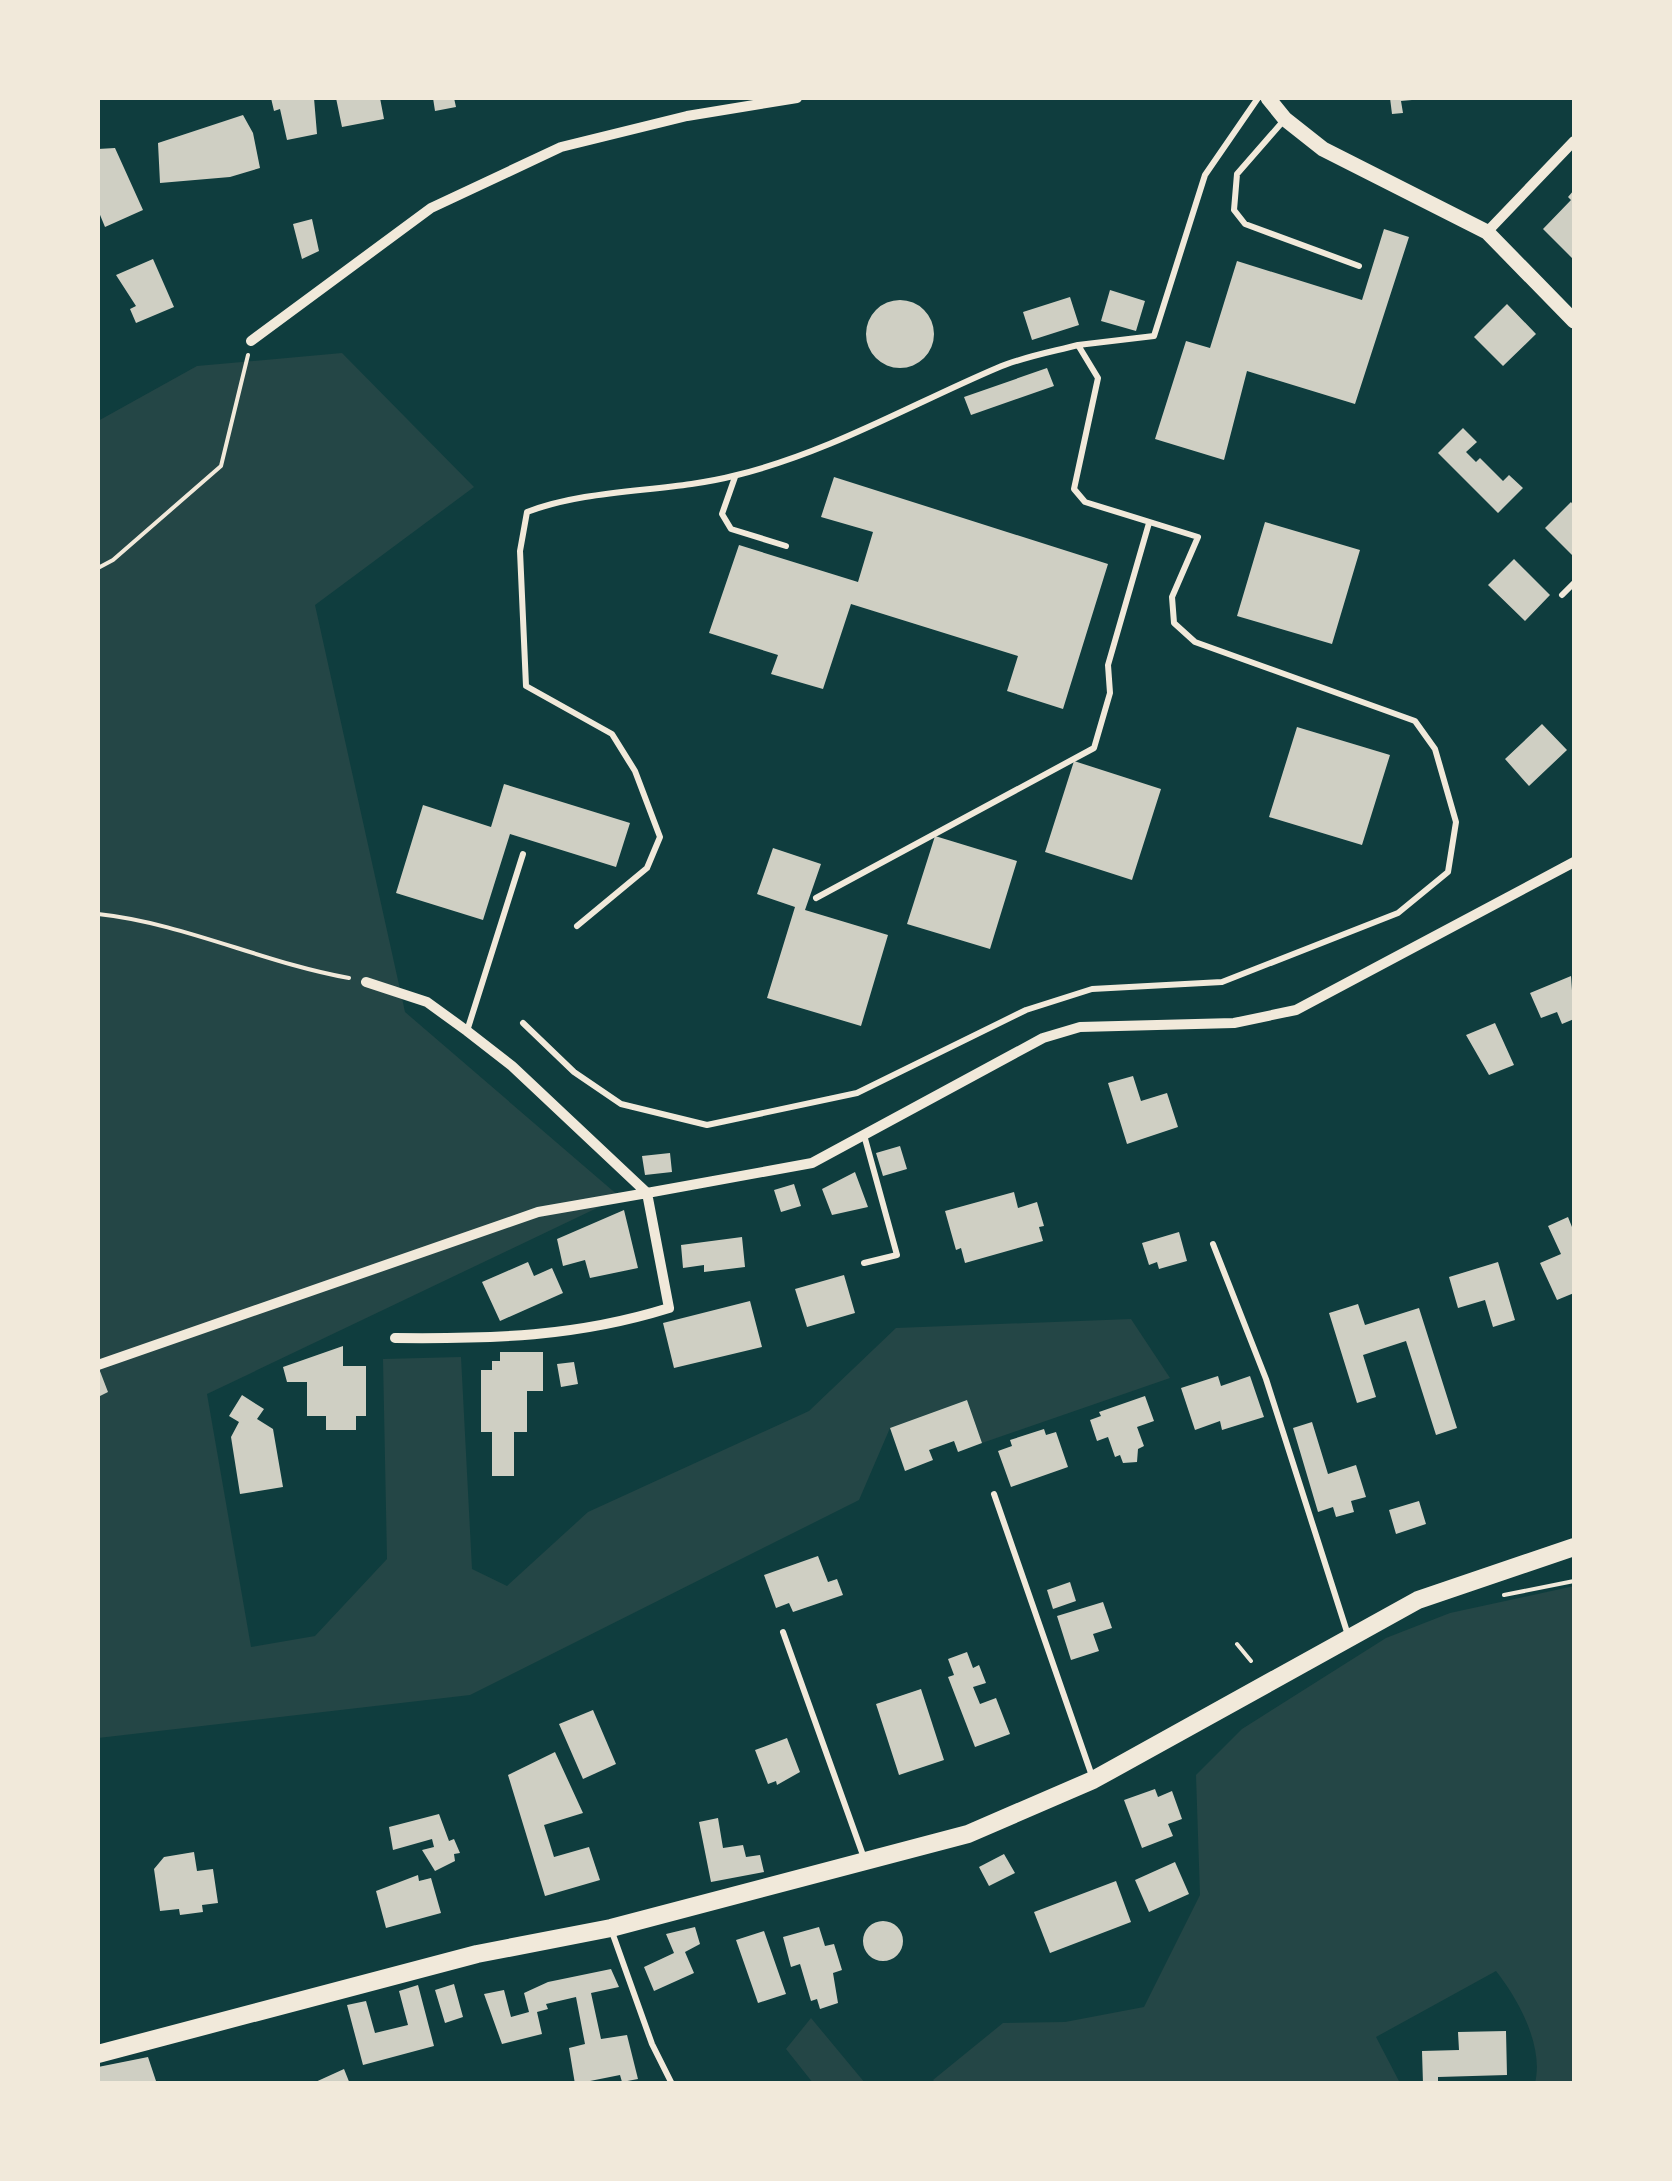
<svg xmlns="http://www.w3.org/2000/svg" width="1672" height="2181" viewBox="0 0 1672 2181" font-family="Commissioner,sans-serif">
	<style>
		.green { fill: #244646 }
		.building { fill: #cfcfc3 }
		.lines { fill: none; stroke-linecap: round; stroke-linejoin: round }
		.path { stroke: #f1e9da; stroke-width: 4 }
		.service { stroke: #f1e9da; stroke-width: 6 }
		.minor { stroke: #f1e9da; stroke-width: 10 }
		.tertiary { stroke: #f1e9da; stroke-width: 15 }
		.secondary { stroke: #f1e9da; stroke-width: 18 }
	</style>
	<rect width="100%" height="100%" fill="#0f3d3e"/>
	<path class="green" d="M342,353L474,487L315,605L405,1012L620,1197L207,1394L251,1647L315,1636L387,1559L383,1359L461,1357L472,1569L507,1586L588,1512L809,1411L896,1328L1131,1319L1170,1378L982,1443L967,1400L890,1428L859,1500L470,1695L98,1738V421L197,366Z
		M1574,1586V2083H1535C1544,2047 1519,2000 1496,1971L1376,2037L1400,2083H936L933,2080L1003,2023L1065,2022L1144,2007L1200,1895L1196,1775L1242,1729L1386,1638L1450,1613Z
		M811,2018L865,2083H813L786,2049Z"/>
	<path class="building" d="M271,98H314L317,134L287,140L280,109L274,111Z
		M336,98H380L384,119L342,127Z
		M433,98H454L456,107L435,111Z
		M1390,98H1412V100L1401,101L1403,113L1392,114Z
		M243,115L253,133L260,168L230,177L160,183L158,143Z
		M115,148L143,210L105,227L98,210V149Z
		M1574,190V260L1543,229L1571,200L1568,197Z
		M312,219L319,251L302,259L293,224Z
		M1384,229L1409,237L1355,404L1247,371L1224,460L1155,439L1186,341L1210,348L1237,261L1362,300Z
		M153,259L174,307L136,323L130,309L136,306L116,275Z
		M1110,290L1145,301L1136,331L1101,321Z
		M1070,297L1079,325L1032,340L1023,312Z
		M866 334a34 34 0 1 1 68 0a34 34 0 1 1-68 0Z
		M1507,304L1536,334L1503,366L1474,337Z
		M1047,368L1054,386L971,415L964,397Z
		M1463,428L1477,442L1466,452L1476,462L1480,458L1503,481L1509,475L1523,488L1498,513L1438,453Z
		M834,477L1108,564L1063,709L1007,691L1018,656L851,604L823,689L771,674L778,655L709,633L739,545L858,582L873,532L821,517Z
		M1571,502L1574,506V557L1545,528Z
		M1265,522L1360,550L1332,644L1237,616Z
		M1514,559L1550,595L1525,621L1488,585Z
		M1542,724L1567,750L1529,786L1505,759Z
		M1297,727L1390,755L1362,845L1269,817Z
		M1074,761L1161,789L1132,880L1045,852Z
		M504,784L630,823L616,867L510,834L483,920L396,893L423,805L491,827Z
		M935,836L1017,861L990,949L907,924Z
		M773,848L821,864L805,910L888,935L861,1026L767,998L795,907L757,894Z
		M1571,976L1574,1019L1562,1024L1557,1012L1541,1018L1530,993Z
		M1495,1023L1514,1065L1489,1075L1466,1035Z
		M1133,1076L1141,1101L1167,1093L1178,1127L1127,1144L1108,1083Z
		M900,1146L907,1169L883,1176L876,1153Z
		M670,1153L672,1172L645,1175L642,1156Z
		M855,1172L868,1207L832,1215L822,1189Z
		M794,1184L801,1206L781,1212L774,1190Z
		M1014,1192L1018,1208L1037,1202L1044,1226L1039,1227L1043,1241L965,1263L961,1248L956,1250L945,1211Z
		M624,1210L638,1268L590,1278L585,1260L563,1266L557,1239Z
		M1568,1217L1574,1232V1293L1557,1300L1540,1263L1561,1254L1548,1226Z
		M1179,1232L1187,1261L1159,1269L1157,1262L1149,1265L1142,1243Z
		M742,1237L745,1267L704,1272V1265L683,1268L681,1245Z
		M528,1262L534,1276L552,1268L563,1293L500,1321L482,1282Z
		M1498,1262L1515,1320L1493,1327L1485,1300L1458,1308L1449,1277Z
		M844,1275L855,1313L807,1327L795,1289Z
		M750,1301L762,1347L674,1368L663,1323Z
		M1358,1304L1365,1325L1419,1308L1457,1428L1436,1435L1406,1341L1363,1355L1376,1397L1357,1403L1329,1313Z
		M343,1346V1366H366V1416H356V1430H326V1416H307V1382H287L283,1367Z
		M500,1352H543V1391H527V1432H514V1476H492V1432H481V1370H492V1361H500Z
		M574,1362L578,1384L561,1387L557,1364Z
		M98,1366L108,1392L98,1397Z
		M1218,1376L1221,1386L1250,1376L1264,1417L1222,1430L1220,1421L1195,1430L1181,1388Z
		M242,1395L264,1409L257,1419L273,1429L283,1487L240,1494L231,1437L239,1422L229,1416Z
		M1145,1396L1154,1421L1137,1427L1144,1446L1138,1449L1137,1462L1123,1463L1120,1455L1115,1457L1108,1437L1097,1441L1090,1420L1101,1416L1099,1412Z
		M967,1400L982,1443L958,1452L954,1441L929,1450L933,1460L905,1471L890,1428Z
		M1312,1422L1328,1474L1356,1465L1366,1497L1351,1501L1354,1512L1336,1517L1333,1507L1318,1512L1293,1428Z
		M1044,1429L1046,1435L1056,1432L1068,1467L1011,1487L998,1451L1012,1446L1010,1440Z
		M1419,1501L1426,1524L1396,1534L1389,1510Z
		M818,1556L828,1582L837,1579L843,1595L793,1612L789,1603L776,1608L764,1575Z
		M1070,1582L1076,1601L1053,1609L1047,1590Z
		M1103,1602L1112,1628L1093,1634L1099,1651L1071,1660L1057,1616Z
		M967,1652L973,1668L979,1665L986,1683L973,1687L980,1704L996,1698L1010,1734L975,1747L948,1677L954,1675L948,1659Z
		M921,1689L944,1760L899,1775L876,1704Z
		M593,1710L616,1764L583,1779L559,1724Z
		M787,1738L800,1772L777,1785L776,1781L768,1784L755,1750Z
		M555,1752L583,1813L544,1825L554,1857L589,1847L600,1880L545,1896L508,1775Z
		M1155,1789L1158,1797L1172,1791L1182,1819L1168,1824L1173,1836L1142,1848L1124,1800Z
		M439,1814L449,1841L454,1839L460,1853L454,1854L455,1861L435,1871L422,1850L434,1847L432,1839L393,1850L389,1827Z
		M718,1818L723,1848L743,1845L746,1857L760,1855L764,1872L711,1882L699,1822Z
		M194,1852L197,1871L213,1869L218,1903L202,1905L203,1912L180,1915L179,1909L160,1911L154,1869L164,1857Z
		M1004,1854L1015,1873L989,1886L979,1867Z
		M1175,1862L1189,1894L1149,1912L1135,1880Z
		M418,1875L419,1881L431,1878L441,1913L386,1928L376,1891Z
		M1116,1881L1131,1922L1050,1953L1034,1912Z
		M863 1941a20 20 0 1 1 40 0a20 20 0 1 1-40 0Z
		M695,1927L700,1944L685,1952L694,1973L654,1991L644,1967L674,1953L666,1934Z
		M819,1927L825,1946L834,1944L842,1970L833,1973L838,2003L820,2009L817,1999L811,2001L800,1964L791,1967L783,1937Z
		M764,1931L786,1994L758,2003L736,1940Z
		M611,1969L619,1987L591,1993L601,2039L627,2035L638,2079L622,2082L620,2075L575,2084L569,2048L585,2044L576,1997L546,2004L548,2009L537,2012L542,2034L502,2044L484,1994L504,1990L511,2017L529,2012L524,1993L548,1982Z
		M454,1984L463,2017L445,2023L435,1990Z
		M418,1985L434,2046L363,2065L347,2005L366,2001L375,2033L408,2025L399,1991Z
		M1506,2031L1507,2075L1438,2077V2084H1423L1422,2051L1459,2050L1458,2032Z
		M148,2057L157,2084H98V2067Z
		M344,2069L350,2084H311Z"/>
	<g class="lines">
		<path class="path" d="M98,568L113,560L221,466L248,355
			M98,914C183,923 264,963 349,978
			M1504,1595L1574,1581
			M1237,1644L1251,1661"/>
		<path class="service" d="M1285,119L1237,174L1234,210L1245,224L1359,266
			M735,477L722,514L731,529L786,546
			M1562,595L1574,583
			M816,898L1094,748L1110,693L1108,665L1149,523
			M577,926L647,868L660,837L635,771L612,734L526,686L520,551L527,512C593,487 669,493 737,475C830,452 910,405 997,368C1022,357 1051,352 1078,345
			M523,1023L574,1072L621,1104L707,1125L857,1093L1026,1010L1092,989L1222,982L1398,913L1448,872L1456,822L1435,749L1415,721L1195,642L1174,623L1172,597L1198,537L1085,502L1074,489L1098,378L1078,345L1154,336L1205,175L1258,98
			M467,1031L523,854
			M1213,1244L1266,1379L1348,1635
			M864,1263L897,1255L864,1135
			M994,1494L1092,1776
			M783,1632L864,1858
			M612,1932L652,2044L672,2084"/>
		<path class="minor" d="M1487,232L1574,141
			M251,341L431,208L561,147L687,116L797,98
			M366,982L427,1002L467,1031L512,1066L647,1193L812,1163L1043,1038L1080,1027L1234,1023L1296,1010L1574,862
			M98,1365L538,1212L647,1193L669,1308C576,1337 493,1339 395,1338"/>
		<path class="tertiary" d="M1268,98L1285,119L1323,149L1487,232L1574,321"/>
		<path class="secondary" d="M98,2054L477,1954L611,1928L968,1834L1093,1780L1418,1600L1574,1547"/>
	</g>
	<rect width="1672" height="2181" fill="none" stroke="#f1e9da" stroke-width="200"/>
</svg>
